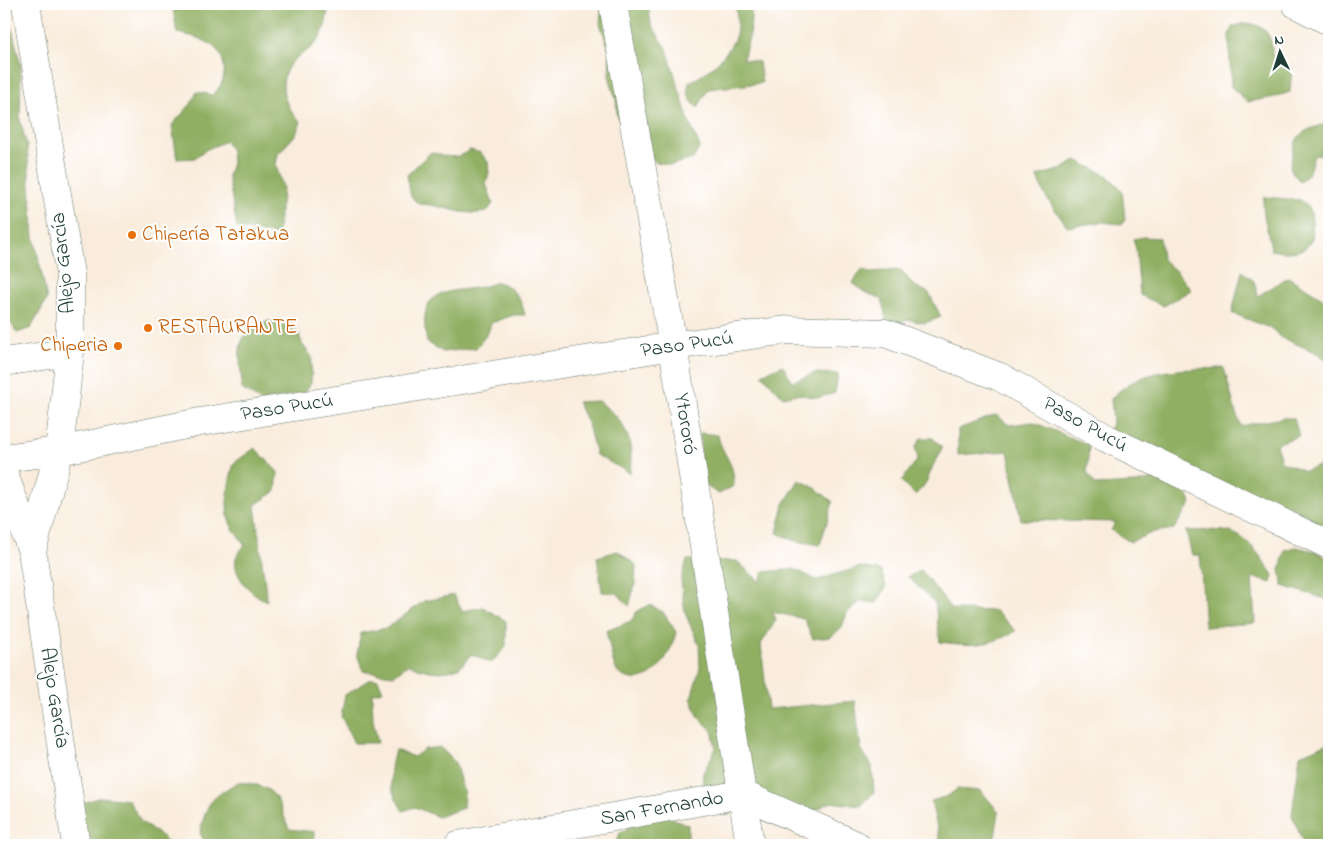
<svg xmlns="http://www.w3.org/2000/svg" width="1333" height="849" viewBox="0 0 1333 849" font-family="'Indie Flower',sans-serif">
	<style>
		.forest { fill: #90af62; stroke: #58764b }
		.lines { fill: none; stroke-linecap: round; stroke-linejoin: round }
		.street-casing { stroke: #6b7a6f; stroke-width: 29 }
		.secondary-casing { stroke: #6b7a6f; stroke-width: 29 }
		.street { stroke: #fff; stroke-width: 28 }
		.secondary { stroke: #fff; stroke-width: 28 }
		.food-dot { fill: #e8710a; stroke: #fff; stroke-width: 2 }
		.labels { text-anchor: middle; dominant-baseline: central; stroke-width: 4; stroke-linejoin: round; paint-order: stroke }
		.food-label { font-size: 21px; fill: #c56008; stroke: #fff; text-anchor: start }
		.street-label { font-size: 21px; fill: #1f3d34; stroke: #fff }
	</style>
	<rect width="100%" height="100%" fill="#fff"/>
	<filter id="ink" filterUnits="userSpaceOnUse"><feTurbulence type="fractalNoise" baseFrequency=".02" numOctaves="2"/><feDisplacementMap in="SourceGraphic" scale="10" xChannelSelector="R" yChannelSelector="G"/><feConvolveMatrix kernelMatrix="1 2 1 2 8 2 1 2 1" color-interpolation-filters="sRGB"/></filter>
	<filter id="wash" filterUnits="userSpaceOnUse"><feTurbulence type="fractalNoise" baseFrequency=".0096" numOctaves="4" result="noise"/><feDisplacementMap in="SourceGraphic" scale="20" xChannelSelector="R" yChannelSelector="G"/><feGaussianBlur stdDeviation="1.12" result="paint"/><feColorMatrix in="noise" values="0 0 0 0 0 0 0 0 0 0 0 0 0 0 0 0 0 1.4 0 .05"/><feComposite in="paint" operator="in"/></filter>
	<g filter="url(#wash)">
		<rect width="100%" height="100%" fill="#f9ecdc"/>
		<path class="forest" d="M4,4H6L21,66L20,120L27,146L34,237L47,299L31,328L17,333L4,312Z
			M179,4H327C329,18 324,37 312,47C306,52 297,56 291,63C276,83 284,107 301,122L296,134L278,154L276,165L283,188L277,235L237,228L228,176L232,163L231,151L226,141C214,147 205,148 195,158L177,159L172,125L191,104L197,92L212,95C221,87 225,80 224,67C222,43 198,37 177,33L173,9Z
			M602,4H648L651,24L667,49L689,122L700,147L693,159L671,165L656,162L626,139L617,115L616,100L609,76L610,52L600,24Z
			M735,4H752L750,34L743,59L759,62L762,83L708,89L698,108C689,100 686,94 689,82C707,75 736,49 737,28C738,20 736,11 735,4Z
			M1245,23C1265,24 1273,36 1272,55L1280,63L1292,69L1290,92L1275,97L1248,102L1231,87L1229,35L1232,27Z
			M1329,123V151L1314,156L1308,175L1300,182L1290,169C1295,136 1295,132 1329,123Z
			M470,150L481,153L488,162L489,173L486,184L493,203L487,212C461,217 442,204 419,204L411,197L407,175L431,152C446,157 457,160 470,150Z
			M1076,160L1108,176L1122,190L1125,220L1122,224L1101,222L1068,227C1056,211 1042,195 1037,176L1063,169Z
			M1264,197L1301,200L1311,210C1311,218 1314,230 1312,238C1308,255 1283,253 1271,250C1270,235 1260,211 1264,197Z
			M1144,237L1160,238L1162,259L1178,273L1191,290L1164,306L1140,295L1136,249L1133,239Z
			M862,269L869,272L901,270L913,285L929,293L941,317L925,323L910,320L887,323L882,299L864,292L853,283Z
			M1242,271L1254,281L1258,296L1288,277L1329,302V362L1315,352L1282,338L1272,329L1232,313Z
			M497,282C514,287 521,298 525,315H514L491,323L488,333L476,348L443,352L427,342C414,276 459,298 497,282Z
			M269,321L290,327L299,334L302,344L312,357L311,383L305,392L262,402L242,389C241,356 230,332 269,321Z
			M783,365L792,382L815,373L838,374L835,393L818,398L797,394L783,397L762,374Z
			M1224,368L1236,413L1241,426L1282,418H1294L1299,436L1276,444L1281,462L1305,471L1329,462V545L1267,500L1240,502L1106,438L1113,421L1111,399C1140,366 1184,370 1224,368Z
			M598,401C626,421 634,439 630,473L596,455L588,424L577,402Z
			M996,415L1009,425L1033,422L1089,445L1087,472L1095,485L1136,483L1162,477L1184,487L1191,503L1174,529L1154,532L1130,542L1111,530L1116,522L1021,520L1008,451L958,455V429Z
			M700,433L718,435C722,456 735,461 734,486L719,494L701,483Z
			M921,438H933L942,447C940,456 935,460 932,468C927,481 926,485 915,495L901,481L918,459L915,448Z
			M255,448L278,472L276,491L255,505L267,601C252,595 232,576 236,558C237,553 242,549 245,545C241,538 234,532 231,525C223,506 229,482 234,463Z
			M799,480L814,487L833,502L820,545L796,541L777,533L784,504Z
			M1186,531C1199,531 1216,529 1229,532C1248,536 1263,560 1273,575L1271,583L1252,577L1255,623L1205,627L1200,555H1192Z
			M1296,547L1315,551L1329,559V600L1283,586L1280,570L1285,550Z
			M618,551L636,565L635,584L629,606L617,593L602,592L597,557Z
			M687,560L737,561L760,582L763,572L794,569L817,580L860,567L881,571L886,587L877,603L861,601L847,613L842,627L831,637L813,639L804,619L773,612L776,620L761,644L768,709L855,701L861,749L872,766L874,792L861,806L831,802L799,819L752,799L727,816L701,809L703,773L716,748L712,730L699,718L691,698L700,668L699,645L685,613L681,580Z
			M921,570L952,610L996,611L1016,631C986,647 973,646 940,642L935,603L908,577Z
			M454,595L462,611L483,607L506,621V647L491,663L471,654C468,658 464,664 460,667C445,675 424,672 409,664L394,675L363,671L357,654L361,633L387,628L424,601Z
			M650,605L663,612L676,632C672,651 656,683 632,679C626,678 618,675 616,669C612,662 609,641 606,631L631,621L638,610Z
			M370,679H378L383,691L372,693L373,720L378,743H354L341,716L345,695Z
			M1326,744L1327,785L1329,786V845H1304L1292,815L1300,755Z
			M440,747L455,762L464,793L463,808L438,817L415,807L403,811C388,787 388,777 395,750L414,757L425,749Z
			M238,782C278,786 276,796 289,829L315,832L312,845H271L255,843L253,845H206L200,833C207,801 210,799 238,782Z
			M957,789L981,791L999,812L995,837L996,845H941L931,801L948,796Z
			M100,797L129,800L141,822L164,838L169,845H64L80,804Z
			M654,810L688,825V845H615L620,833Z"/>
	</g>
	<g filter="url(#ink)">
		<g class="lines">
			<g class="street-casing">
				<path id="street" d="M613,4L673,346L750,845
					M1296,4L1329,21
					M4,474L32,551L76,845
					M32,551L59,451L200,422L673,346L787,330L885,333L1000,377L1106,438L1329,545
					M458,845L742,794L856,845"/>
			</g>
			<g class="secondary-casing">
				<path id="secondary" d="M4,362L70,352
					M4,458L59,451L70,352V274L26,4"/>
			</g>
			<use href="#street" class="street"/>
			<use href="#secondary" class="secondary"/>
		</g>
	</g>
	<g class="food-dot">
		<circle cx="132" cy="235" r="5"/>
		<circle cx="148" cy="328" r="5"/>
		<circle cx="118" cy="346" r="5"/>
	</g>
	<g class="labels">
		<g class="food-label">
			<text x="142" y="235">Chipería Tatakua</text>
			<text x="158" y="328">RESTAURANTE</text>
			<text x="108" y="346" text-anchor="end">Chiperia</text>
		</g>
		<g class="street-label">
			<text transform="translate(64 263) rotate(-96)">Alejo García</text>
			<text transform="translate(687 345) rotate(-8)">Paso Pucú</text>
			<text transform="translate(287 408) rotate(-9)">Paso Pucú</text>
			<text transform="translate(685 424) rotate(81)">Ytororó</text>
			<text transform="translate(1085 425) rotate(29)">Paso Pucú</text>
			<text transform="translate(54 698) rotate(81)">Alejo García</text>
			<text transform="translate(662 809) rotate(-10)">San Fernando</text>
		</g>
	</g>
	<rect width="1333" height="849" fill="none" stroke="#fff" stroke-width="20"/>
	<g transform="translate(1280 52) rotate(356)" stroke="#ffffff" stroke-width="4" paint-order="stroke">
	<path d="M0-4L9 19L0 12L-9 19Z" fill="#1f3d34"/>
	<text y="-8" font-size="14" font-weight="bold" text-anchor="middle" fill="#1f3d34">N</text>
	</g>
</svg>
